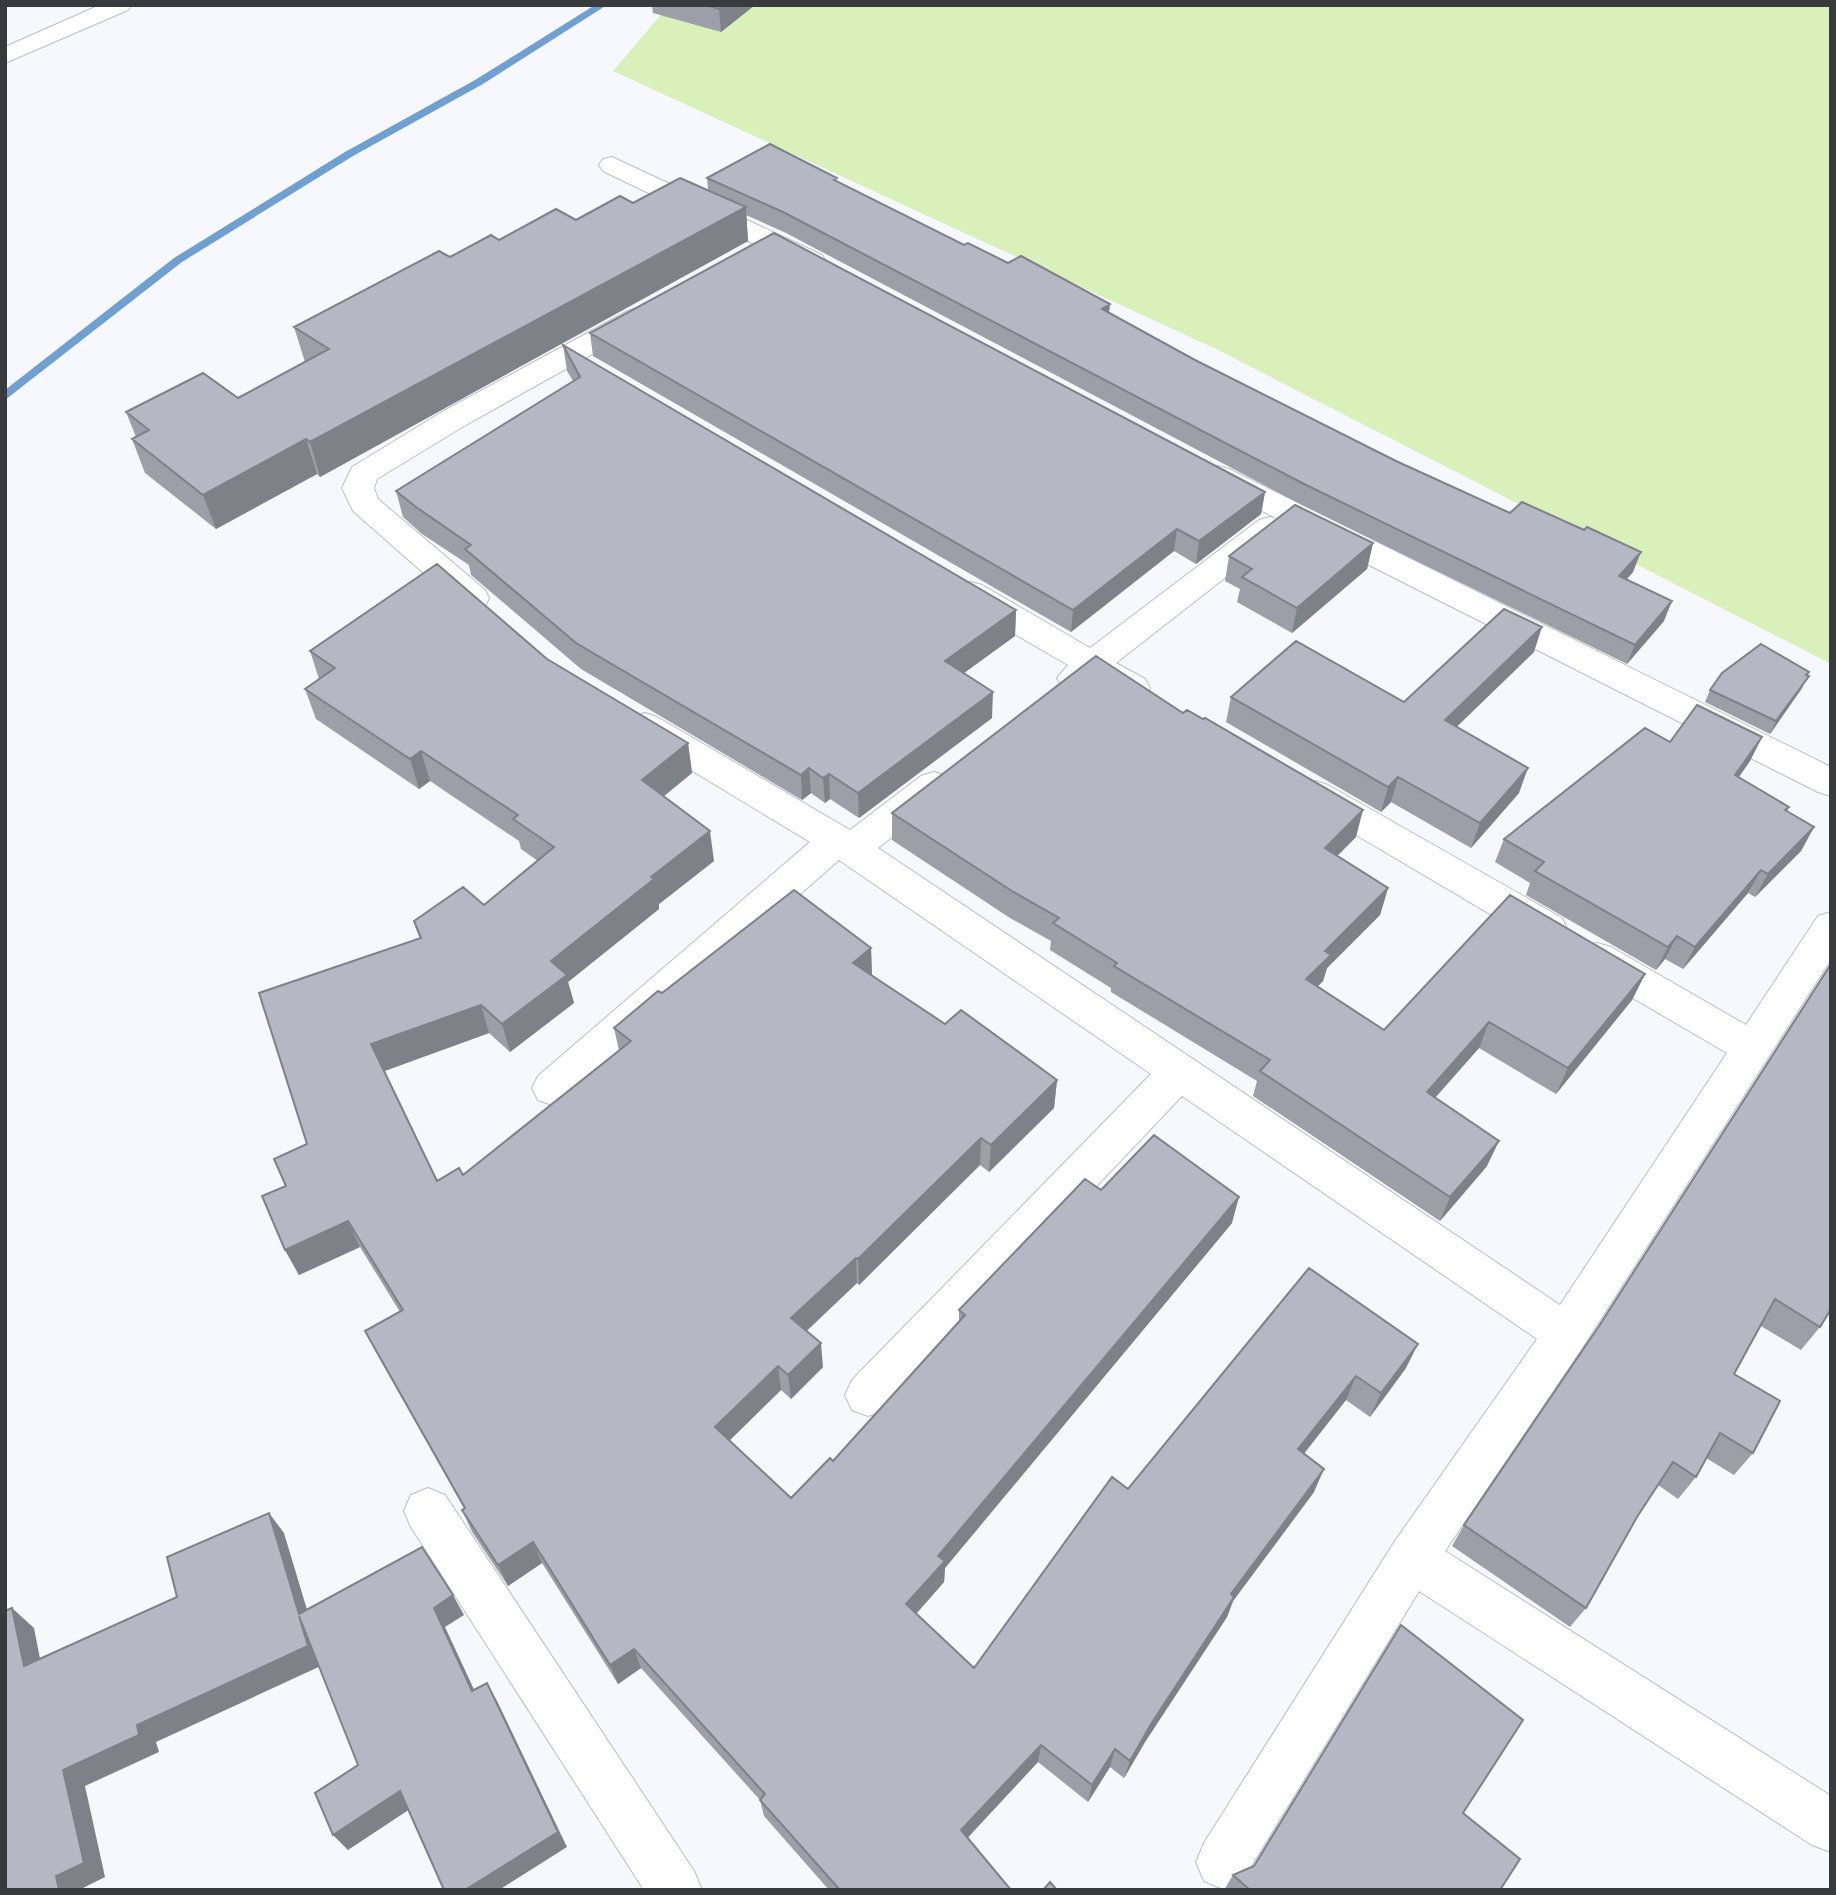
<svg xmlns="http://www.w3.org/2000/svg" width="1836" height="1895" viewBox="0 0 1836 1895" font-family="'Noto Sans',sans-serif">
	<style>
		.green { fill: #daf0ba }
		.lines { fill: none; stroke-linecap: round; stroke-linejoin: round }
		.stream { fill: #709fd2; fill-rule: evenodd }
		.minor-casing { stroke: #babec8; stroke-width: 2 }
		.minor { fill: #fff; fill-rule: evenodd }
		.wall { fill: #9c9ea8 }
		.shaded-wall { fill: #7f8188 }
		.building { fill: #b5b8c3; stroke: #7f8188; stroke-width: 2 }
	</style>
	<rect width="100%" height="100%" fill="#f7f8fd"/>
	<path class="green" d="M669,5H1831V664L1216,349L613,71Z"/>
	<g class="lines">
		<path class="stream" d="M595,5H607L483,84L353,156L182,262L5,400V390L174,258L345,152L475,80Z"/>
		<g class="minor-casing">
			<path id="minor" d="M100,5H132L128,10L5,63V47Z
				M612,157L822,255L826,261L822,267L812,269L802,267L603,171L599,165L603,159Z
				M638,308L648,311L652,317L648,323L464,426L377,479L374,488L378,499L485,590L489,598L485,606L473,609L461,606L353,511L342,488L352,467L442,412L628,311Z
				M1218,466L1229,469L1831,767V796L1818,792L1282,521L1286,527L1281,534L1116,663L1145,679L1150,688L1145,697C1125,703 1111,691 1094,681L1074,690L1062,686L1057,678L1068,665L958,601L954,593L958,585L970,582L982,585L1090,648L1259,520L1270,517L1278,519L1207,483L1203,476L1207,469Z
				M645,713L657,717L850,830L921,776L934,772L947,776L952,785L947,794L878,848L1560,1305L1727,1053L1583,969L1578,958L1583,947L1597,943L1611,947L1746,1025L1818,916L1831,912V959L1582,1348L1445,1551L1831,1796V1852L1812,1845L1419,1591L1242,1881L1223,1889L1204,1881L1196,1862L1204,1843L1395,1541L1537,1339L1182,1096L884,1410L868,1416L852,1410L845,1395L852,1380L1151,1074L839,860L566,1100L552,1105L538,1100L532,1088L538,1076L810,842L633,735L628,726L633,717Z
				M1315,781L1328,785L1562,918L1567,929L1562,940L1548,944L1534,940L1302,803L1297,794L1302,785Z
				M428,1488L445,1495L694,1871L702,1890H644L411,1527L404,1511L411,1495Z"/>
		</g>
		<use href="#minor" class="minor"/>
	</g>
	<path class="wall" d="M652,5H755L721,32L653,13Z
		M707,178L837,182L964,245L1109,313L1195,360L1396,461L1633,572L1626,580L1664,621L1627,664L1300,504L786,233L746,215L748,241L320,477L317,474L216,529L145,473L132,439L136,437L126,412L238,398L305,362L294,327L450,257L499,240L576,220L633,203L708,190Z
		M590,333L1265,492L1261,514L1196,564L1174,551L1071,632L593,356Z
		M563,345L1016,610L1015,636L963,673L992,718L859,818L830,799L825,803L811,793L802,800L581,669L471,575L469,565L422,534L403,517L396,491L573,381L567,371Z
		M1373,543L1367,569L1292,633L1237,602L1240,589L1225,581L1229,556Z
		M310,651L547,659L688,743L692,773L664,796L714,861L659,904V909L568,982L574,1003L510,1052L489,1033L384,1071L437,1181L463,1175L619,1051L614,1028L662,993L871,948L872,976L945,1024L1057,1080L1054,1108L989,1172L980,1165L859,1285L857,1283L807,1331L823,1367L791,1399L781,1390L729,1440L791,1498L833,1461L959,1321V1310L1101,1190L1232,1223L945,1568L944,1582L916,1614L974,1668L1128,1489L1309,1268L1406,1368L1370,1417L1346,1400L1304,1454L1314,1492L1233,1601L1227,1617L1145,1742L1124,1778L1110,1767L1088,1802L1038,1762L967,1838L1011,1890H829L764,1816L760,1800L641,1668L618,1684L542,1563L508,1586L472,1532L462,1510L464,1508L378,1356L365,1331L400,1312L360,1247L299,1275L285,1250L286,1186L307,1144L420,939L414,921L484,905L538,861L521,849L519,841L430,781L419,789L316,719L305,689L319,679Z
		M1534,652L1457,726L1519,793L1471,848L1391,802L1381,812L1226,722L1231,697L1404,702Z
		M1808,675L1802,688L1770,734L1705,702L1710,690Z
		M1762,737L1750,761L1739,777L1789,807L1787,811L1814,827L1801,851L1755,897L1748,893L1683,969L1665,959L1656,970L1526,895L1530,883L1495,862L1504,839L1670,742Z
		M892,813L1356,837L1337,856L1388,888L1380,915L1327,968L1323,981L1318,986L1384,1030L1645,974L1632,1000L1556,1094L1479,1048L1435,1098L1487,1166L1440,1221L1253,1096L1257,1081L1111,992V988L1050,950L1051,941L1010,918L892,840Z
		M1831,964L1820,1327L1801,1350L1761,1326L1734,1374L1753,1453L1734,1475L1706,1458L1696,1477L1678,1499L1658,1485L1637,1517L1586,1608L1570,1627L1452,1546L1464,1525L1599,1326Z
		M1463,1813L1500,1890H1224L1233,1875Z"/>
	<path class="shaded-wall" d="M723,5H755L721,32L719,9Z
		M746,207L748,241L320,477L310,442Z
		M1110,304L1108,324L1102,309Z
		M306,439L317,474L216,529L203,495Z
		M1265,492L1261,514L1196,564L1199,541Z
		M1177,529L1174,551L1071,632L1073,610Z
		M1373,543L1367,569L1292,633L1297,608Z
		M1641,552L1633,572L1612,596L1619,576Z
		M1672,601L1664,621L1627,664L1635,645Z
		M1016,610L1015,636L945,687V661Z
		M1542,627L1534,652L1438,745L1445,720Z
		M1809,672L1802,688L1770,734L1776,721L1806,675Z
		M993,692L992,718L859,818L858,793Z
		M1762,737L1750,761L1723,799L1735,775Z
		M688,743L692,773L647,810L642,780Z
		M421,751L430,781L419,789L410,759Z
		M809,768L811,793L802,800L801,775Z
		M1528,768L1519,793L1471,848L1480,823Z
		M829,774L830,799L825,803L823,778Z
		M1398,777L1391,802L1381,812L1388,787Z
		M1363,810L1356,837L1318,875L1325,848Z
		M1814,827L1801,851L1755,897L1768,874Z
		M710,831L714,861L659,904V909L568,982L574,1003L510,1052L502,1024L551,961L651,877Z
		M1761,870L1748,893L1683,969L1695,947Z
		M1388,888L1380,915L1327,968L1323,981L1299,1005L1306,979L1325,951Z
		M1677,936L1665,959L1656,970L1668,947Z
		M871,948L872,977L853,963Z
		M1645,974L1632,1000L1556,1094L1568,1068Z
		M481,1005L489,1033L382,1072L371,1044Z
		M1489,1022L1479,1048L1417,1118L1427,1092Z
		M1057,1080L1054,1108L989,1172L991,1145Z
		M981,1138L980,1165L859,1285L858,1259Z
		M1499,1141L1487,1166L1440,1221L1450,1197Z
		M1239,1197L1232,1223L945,1568L944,1582L907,1624L906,1604L938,1556Z
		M348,1221L360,1247L299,1275L285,1250Z
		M856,1258L857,1283L794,1342L791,1318Z
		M821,1343L823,1367L791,1399L788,1375Z
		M1418,1344L1406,1368L1370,1417L1381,1393Z
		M778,1366L781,1390L720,1450L715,1427Z
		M1356,1376L1346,1400L1289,1472L1298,1449Z
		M1324,1469L1314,1492L1233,1601L1227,1617L1145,1742L1124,1778L1130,1761L1151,1724L1231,1594Z
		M269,1513L284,1533L314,1633L299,1614Z
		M533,1542L542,1563L508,1586L498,1565Z
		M453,1595L464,1615L445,1627L483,1709L472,1691L434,1608Z
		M12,1608L34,1628L45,1684L24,1666Z
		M299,1616L323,1665L156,1742L159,1752L85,1786L105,1877L79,1890H59L56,1876L63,1770L137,1725Z
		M634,1649L641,1668L618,1684L610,1665Z
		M487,1683L497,1701L567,1847L499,1890H465Z
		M1041,1745L1038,1762L960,1846L961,1830Z
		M1115,1749L1110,1767L1088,1802L1092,1785Z
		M400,1791L413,1807L348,1850L333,1835Z"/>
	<path class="building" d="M707,5H723L719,9Z
		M770,144L837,178L834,180L964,245L968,243L1008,263L1021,256L1110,304L1102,309L1195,360L1396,461L1510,513L1522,502L1584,530L1587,527L1641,552L1619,576L1672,601L1635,645L1304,484L785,213L707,178Z
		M680,178L746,207L310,442L306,439L203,495L132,439L149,430L126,412L203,373L238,398L329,349L294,327L439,251L450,257L491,235L499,240L556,209L576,220L620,196L633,203Z
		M774,233L1265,492L1199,541L1177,529L1073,610L590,333Z
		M563,345L1016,610L945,661L993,692L858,793L829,774L823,778L809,768L801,775L576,643L465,549L471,545L416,507L396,491L580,377Z
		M1295,505L1373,543L1297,608L1242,577L1252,569L1229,556Z
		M437,564L547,659L688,743L642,780L710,831L651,877L654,879L551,961L567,975L502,1024L481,1005L371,1044L437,1181L459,1168L463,1175L631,1041L614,1028L658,991L662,993L794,890L871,948L853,963L945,1024L961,1010L1057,1080L991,1145L981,1138L858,1259L856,1258L791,1318L821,1343L788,1375L778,1366L715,1427L791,1498L830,1458L833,1461L965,1315L959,1310L1085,1179L1101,1190L1154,1135L1239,1197L938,1556L945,1561L906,1604L974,1668L1112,1477L1128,1489L1309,1268L1418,1344L1381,1393L1356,1376L1298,1449L1324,1469L1231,1594L1234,1597L1151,1724L1130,1761L1115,1749L1092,1785L1041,1745L961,1830L1011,1890H840L760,1800L765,1794L634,1649L610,1665L533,1542L498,1565L462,1510L465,1508L365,1331L403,1310L348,1221L285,1250L262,1196L286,1186L274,1159L307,1144L259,993L421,938L414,921L463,887L484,905L554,847L513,819L518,815L421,751L410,759L305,689L335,668L310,651Z
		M1504,609L1542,627L1445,720L1528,768L1480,823L1398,777L1388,787L1231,697L1296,641L1404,702Z
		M1761,644L1809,672L1806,675L1809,676L1776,721L1710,690L1722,673Z
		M1096,656L1183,713L1187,710L1203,719L1205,718L1363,810L1325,848L1388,888L1325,951L1331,955L1306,979L1384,1030L1510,895L1645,974L1568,1068L1489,1022L1427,1092L1499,1141L1450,1197L1260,1071L1270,1060L1114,966L1117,963L1053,923L1059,918L1012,891L892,813Z
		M1697,705L1762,737L1735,775L1789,807L1785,810L1814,827L1768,874L1761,870L1695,947L1677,936L1668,947L1535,871L1544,862L1504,839L1645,728L1670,742Z
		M1831,964V1309L1820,1327L1775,1299L1734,1374L1780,1401L1753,1453L1720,1433L1696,1477L1673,1462L1637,1517L1586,1608L1464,1525L1599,1326Z
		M269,1513L299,1614L422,1547L453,1595L434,1608L472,1691L487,1683L558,1832L465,1890H444L400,1791L333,1835L315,1793L358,1765L299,1616L308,1646L137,1725L139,1735L63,1770L84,1863L56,1876L59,1890H5V1611L12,1608L24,1666L177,1597L167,1557Z
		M1401,1625L1523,1720L1463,1813L1520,1859L1500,1890H1250L1233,1875L1254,1866Z
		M1050,1882L1057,1890H1043Z"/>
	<rect width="1836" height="1895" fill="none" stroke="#383a3e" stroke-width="14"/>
</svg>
